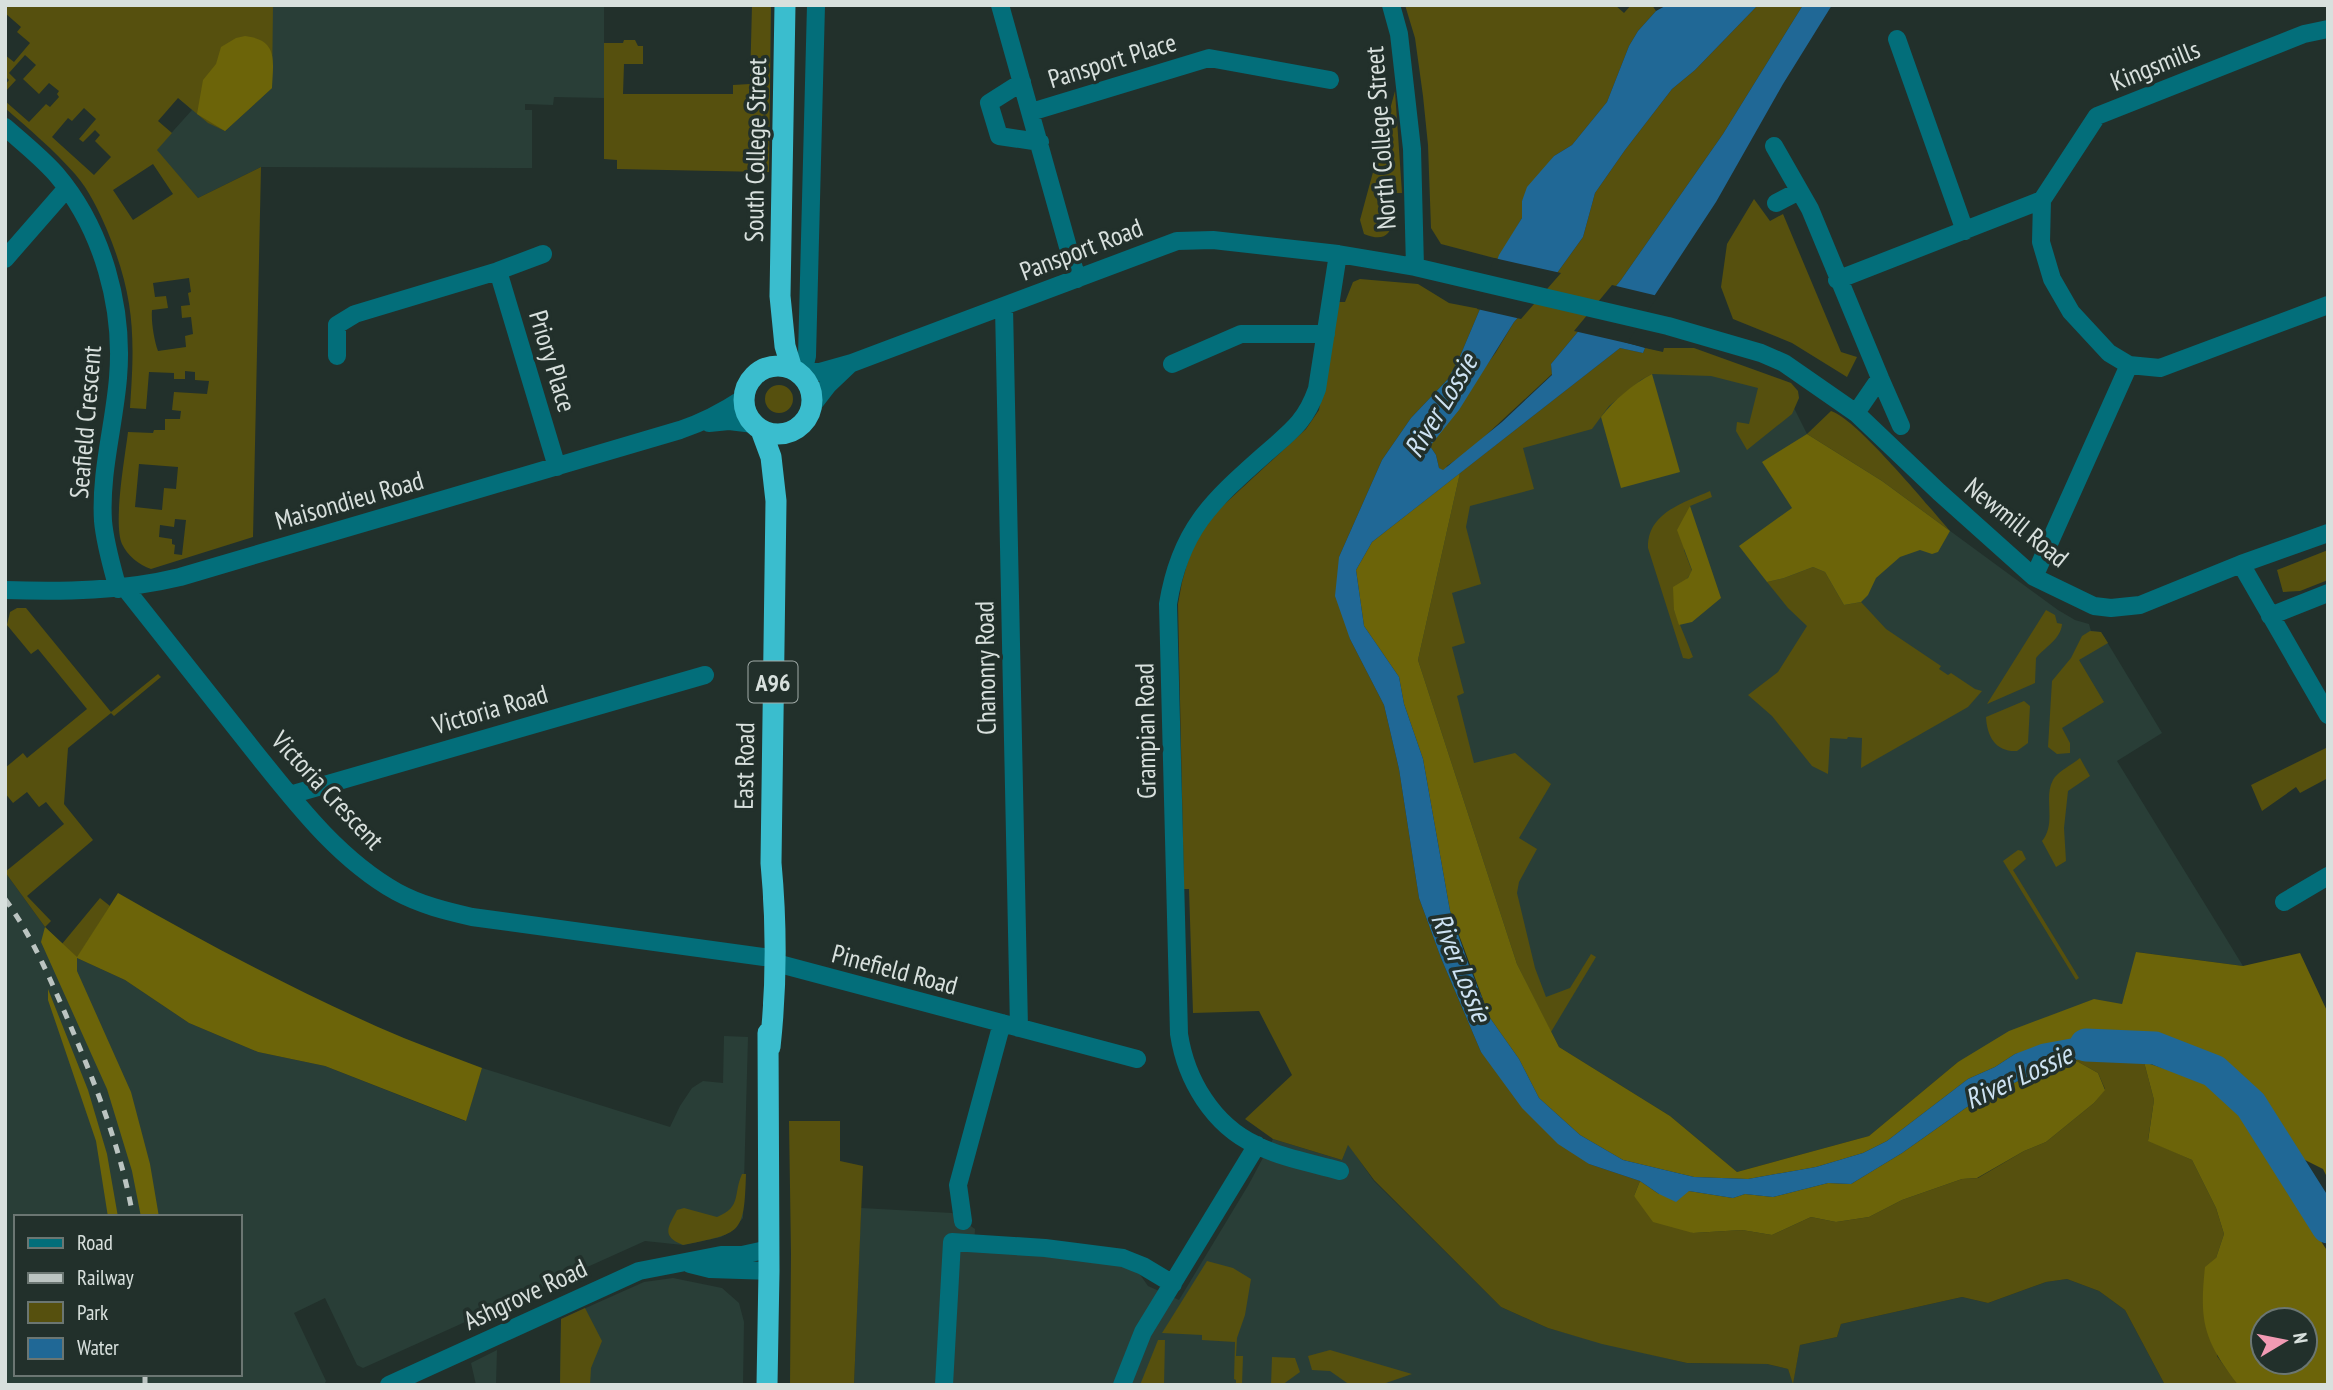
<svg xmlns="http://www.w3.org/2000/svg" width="2333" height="1390" viewBox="0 0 2333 1390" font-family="'PT Sans Narrow',sans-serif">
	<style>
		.built { fill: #293e37; fill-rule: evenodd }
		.green { fill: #56500e; fill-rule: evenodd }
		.forest { fill: #6c6409; fill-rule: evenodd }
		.water { fill: #206896 }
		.pier { fill: #22302b }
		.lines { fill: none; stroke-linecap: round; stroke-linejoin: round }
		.river { stroke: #206896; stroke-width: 33 }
		.minor { stroke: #036e7a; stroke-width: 18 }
		.highway { stroke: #3abdce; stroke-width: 21 }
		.rail { stroke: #bbc4c1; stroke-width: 5; stroke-dasharray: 9 9; stroke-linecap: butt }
		.labels { text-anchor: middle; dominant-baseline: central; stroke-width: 7; stroke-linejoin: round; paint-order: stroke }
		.shield { fill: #22302b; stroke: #a1aba8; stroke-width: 2 }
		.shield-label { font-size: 24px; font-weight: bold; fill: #d8e0dd }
		.street-label { font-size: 26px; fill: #d8e0dd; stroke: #22302b }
		.water-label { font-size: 28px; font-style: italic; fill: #cde2f2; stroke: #22302b }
	</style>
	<rect width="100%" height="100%" fill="#22302b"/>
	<path class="built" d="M95,5H604V98L554,97L553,105L525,104V110H532V168L261,167L198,198L156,150L192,110L163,84Z
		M1620,348L1643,353L1645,348L1789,386L1793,406L1807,434L1882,481L2058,610L2075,620L2089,624L2091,631L2101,632L2162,733L2117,761L2243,966L2137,952L2122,1004L1958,1062L1869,1136L1737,1172L1670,1116L1559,1047L1517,964L1418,660L1460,473Z
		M5,872L45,927L77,958L125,980L189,1023L258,1052L325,1066L465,1121L482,1068L670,1127L680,1106L692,1088L703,1081L723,1083L724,1036L748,1037L743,1218L733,1230L721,1237L683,1245L645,1241L363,1368L357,1365L325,1298L294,1313L326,1381L324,1385H5ZM16,1217H240V1374H16Z
		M1273,1139L1342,1160L1348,1144L1374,1181L1501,1307L1548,1328L1602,1343L1687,1363L1767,1364L1788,1369L1793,1382L1800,1345L1837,1337L1841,1324L1962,1297L1988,1303L2046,1282L2067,1279L2099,1291L2125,1310L2165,1385H854L861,1208L952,1213L975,1229L974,1249L1134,1266L1148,1286L1179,1300L1249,1184Z
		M673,1278L722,1288L739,1303L744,1322L743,1385H560L561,1319L644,1282Z
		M497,1350L496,1385H476L471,1363Z"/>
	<path class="green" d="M5,5H273L272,88L225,131L208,123L178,98L158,121L172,133L157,150L198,198L261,167L253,537L151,569C139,565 127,555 122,544C113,523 125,457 128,432L153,433L154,430H165V419H180L181,411L172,410L174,392L207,394L209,381L195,380V372L185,371V379H174V373L149,372L146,409L130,408C135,336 135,298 107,230C99,211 89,190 75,174C54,150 29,129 5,108V101L29,122L46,104L50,107L59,97L57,94L59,91L49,83L39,94L23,79L36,65L25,55L9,73L16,80L5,92V85L9,80L5,76V55L14,62L30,43L17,32L21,27L5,13ZM84,108L96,119L79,139L83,142L95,130L100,135L95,141L111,157L94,175L52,137L68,118L72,121ZM153,164L173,194L133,220L113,190ZM189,278L191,292L188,293L190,305L181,306L182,318L191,317L193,334L185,336L186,347L158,351C154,340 151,321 152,310L168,308L166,296L155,297L153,283ZM139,464L178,467L176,489L164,488L162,510L135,507ZM175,519L186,520L182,555L174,554L175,545L172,544V539L159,537L160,525L174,527Z
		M752,5H771L769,172L617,169V160L604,159V43H623L624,40H635L638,46H643V64H624L623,94H733V85L750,84Z
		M1405,5H1615L1624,13L1631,5H1652L1656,11L1638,31L1629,46L1607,102L1572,145L1554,156L1522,201V218L1498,259L1441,244L1431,228L1428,145L1423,96L1415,38Z
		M1758,5H1803L1723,134L1621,280L1551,364L1552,374L1469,451L1447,466L1446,469L1443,471L1439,468L1436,455L1430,446L1433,440L1496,352L1514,322L1552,280L1583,237L1595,193L1625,150L1672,89L1695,70Z
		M1395,91L1402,193H1394C1393,215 1398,248 1364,234L1360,220Z
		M1754,199L1770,221L1783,214L1841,352L1857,357L1847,377L1792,343L1733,319L1721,287L1727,244Z
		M1360,279L1418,284L1449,303L1480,309L1458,361L1448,379L1411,418L1382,460L1339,557L1350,639L1384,705L1399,769L1419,898L1441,958L1481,1052L1589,1164L1640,1181L1634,1196L1693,1233L1742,1230L1772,1235L1811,1217L1836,1222L1869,1217L1902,1200L1962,1179L1978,1178L2024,1151L2046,1142L2094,1103L2105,1089L2098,1073L2075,1060L2127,1055L2144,1062L2154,1100L2148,1140L2192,1160L2216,1208L2224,1234L2216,1258L2217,1356L2238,1385H2165L2125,1310L2099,1291L2067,1279L2046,1282L1988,1303L1962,1297L1841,1324L1837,1337L1800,1345L1793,1384L1788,1369L1767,1364L1687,1363L1602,1344L1548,1328L1501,1307L1374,1180L1348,1145L1342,1160L1273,1139L1245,1119L1292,1075L1259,1011L1193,1013L1189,889H1184L1178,604L1182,582L1189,557L1199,536L1216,512L1306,429L1319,410L1338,302H1345L1353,282Z
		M1620,348L1643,353L1645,348L1663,352L1664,348H1694L1791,383L1798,391L1799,398L1792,414L1747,450L1736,431L1737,422L1749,424L1758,388L1711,376L1652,374L1641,380L1609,406L1592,429L1523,448L1534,489L1470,506L1466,527L1481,584L1452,593L1465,643L1452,647L1464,693L1457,696L1474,763L1515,753L1551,784L1519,838L1537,849L1519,882L1517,893L1535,968L1546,997L1570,988L1591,954L1596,957L1551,1032L1517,964L1418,660L1460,473Z
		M765 399a14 14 0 1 1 28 0a14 14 0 1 1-28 0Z
		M1831,411C1856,418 1929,507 1950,531L1882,481L1807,434Z
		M1710,491L1712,497L1690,506L1684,550L1692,571L1674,600V610L1693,657L1689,659L1683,658L1648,548C1647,513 1683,503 1710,491Z
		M2328,550V580L2300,591L2283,592L2277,570Z
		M1813,567L1825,572L1844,605L1861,602L1886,629L1941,666L1939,669L1948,675L1951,673L1975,689L1982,691L1968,707L1861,768L1862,738L1848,737L1847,739L1830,738L1828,774L1812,766L1772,716L1748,695L1778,672L1807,626L1788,608L1767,582L1784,578Z
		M17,608H26L111,712L158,674L161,677L114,716L111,713L68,748L64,804L93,840L27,896L51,921L45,927L5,872L64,824L46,802L39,807L27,792L13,803L5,793V768L23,753L27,758L87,709L38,649L31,654L7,625L10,612Z
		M2046,610L2055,615L2057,623L2062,624C2061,639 2045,647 2036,658L2035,683L1987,704Z
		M2090,631L2101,632L2108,643L2079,660L2104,702L2062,728L2070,743V753L2057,754L2048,747L2052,681L2071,658L2082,636Z
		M2024,701L2030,706L2028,743L2017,751C1996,752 1987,737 1986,717Z
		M2328,747V778L2300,793L2296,787L2262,811L2251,785Z
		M2080,758L2090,776L2068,791L2064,828L2066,861L2056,867L2042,841C2057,823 2043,798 2053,780C2058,771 2072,765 2080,758Z
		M2018,850L2022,851L2026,859L2013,870L2079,978L2076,980L2003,861Z
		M100,898L110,906L77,958L62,944Z
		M789,1121H840V1161L863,1166L854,1385H790L791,1254Z
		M742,1174H746C744,1235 742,1233 683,1245C659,1236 670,1225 677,1210L684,1208L717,1217C742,1207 733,1194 742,1174Z
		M1207,1261L1233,1268L1251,1279L1245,1315L1237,1338L1236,1356H1243L1242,1385H1236V1380L1234,1379L1235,1342L1202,1340V1335L1162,1333Z
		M585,1308L602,1341L591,1368L590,1385H560L561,1319Z
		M1158,1340H1165L1164,1385H1140Z
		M1330,1350L1412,1374L1380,1385H1350L1330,1371L1312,1370L1308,1356Z
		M1272,1357L1295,1358L1300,1372L1282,1385H1271Z"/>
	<path class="forest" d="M245,36C279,40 273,61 272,88L225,131L197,114L203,80L216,64L221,47L236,38Z
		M1652,374L1680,472L1621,488L1601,417C1614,400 1633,384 1652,374Z
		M1807,434L1882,481L1950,531L1938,552L1932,554L1920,550L1900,557L1876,578L1868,595L1861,602L1844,605L1825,572L1813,567L1784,578L1767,582L1739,546L1792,508L1762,462Z
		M1460,473L1418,660L1517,964L1559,1047L1670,1116L1737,1172L1869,1136L1958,1062L2009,1031L2094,999L2122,1004L2136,952L2243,966L2300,953L2328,1013V1179L2323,1169L2303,1159L2264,1113L2248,1090L2224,1064L2188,1047L2155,1038L2112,1031L2015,1054L1995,1067L1968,1079L1887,1141L1863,1153L1816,1167L1748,1179L1694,1177L1623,1160L1580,1135L1539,1098L1519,1059L1490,1018L1450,911L1423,759L1404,704L1399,677L1364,626L1356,570L1372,542Z
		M1690,506L1721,598L1692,622L1679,625L1674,610L1673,587L1688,578L1692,570L1677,530Z
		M118,893C203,942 289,987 378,1027C412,1042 448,1055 482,1068L466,1121L325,1066L258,1052L189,1023L125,980L77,958V971L131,1092L150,1164L159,1217H141L132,1171L107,1089L41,942L45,927L77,957Z
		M48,989L88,1090L107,1154L118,1217H108L96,1141L48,1000Z
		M2075,1060L2098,1073L2105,1090L2094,1103L2046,1142L2024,1151L1977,1178L1962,1179L1902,1200L1869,1217L1836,1222L1811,1217L1772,1235L1742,1230L1693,1233L1653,1222L1634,1196L1640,1181L1659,1194L1689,1191L1733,1198L1745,1194L1773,1197L1828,1183L1851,1184L1902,1153L1967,1107L2018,1081Z
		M2144,1062L2190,1077L2212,1087L2242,1119L2328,1252V1385H2238C2204,1340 2199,1323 2205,1267L2216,1258L2224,1234L2216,1208L2192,1160L2148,1141L2154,1100ZM2263,1320H2305V1362H2263Z"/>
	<path class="water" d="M1667,5H1758L1695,70L1672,89L1625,150L1595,193L1583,237L1552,280L1514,322L1459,410L1430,446L1436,455L1439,468L1443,470L1502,422L1552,375L1551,364L1621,280L1723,134L1803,5H1832L1783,84L1716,202L1624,342L1645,348L1643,353L1620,348L1372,542L1356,570L1364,626L1399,677L1404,704L1423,759L1450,911L1468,963L1490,1018L1519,1059L1539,1098L1580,1135L1623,1160L1694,1177L1748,1179L1816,1167L1863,1153L1887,1141L1968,1079L1995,1067L2015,1054L2041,1044L2112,1031L2138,1035L2127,1055L2075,1060L2018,1081L1967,1107L1902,1153L1851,1184L1828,1183L1773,1197L1745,1194L1733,1198L1689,1191L1676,1202L1659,1194L1640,1181L1589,1164L1558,1144L1522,1108L1481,1052L1441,958L1419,898L1399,769L1384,705L1350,639L1335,596L1339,557L1382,460L1411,418L1448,379L1458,361L1480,309L1499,255L1522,218V201L1527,187L1554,156L1572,145L1607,102L1629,46L1638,31L1656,11Z"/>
	<path class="pier" d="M1494,258L1561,273L1521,319L1477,309Z
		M1612,285L1658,296L1629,340L1646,344L1648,348L1574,331Z"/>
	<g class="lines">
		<path class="river" d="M2086,1045L2155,1048L2214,1071L2251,1105L2328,1227"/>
		<path class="minor" d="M1000,5L1077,279
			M1391,5L1399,34L1412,149L1415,267
			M2328,29L2304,34L2097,116L2042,200L2041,242L2052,279L2071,312L2109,353L2129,365L2160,368L2328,305
			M1897,39L1965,231
			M1022,82L989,103L999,136L1040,142
			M1031,112L1209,58L1330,80
			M5,127C22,142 41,157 56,174C103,229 124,308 118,378C114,426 100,473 103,521C105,544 112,567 118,589
			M1774,146L1810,209L1880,378
			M1776,203L1799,191
			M1338,254L1317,389C1305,423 1290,432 1264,455C1211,502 1180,530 1168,604L1179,1034C1186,1080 1213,1125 1256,1145C1282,1158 1312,1163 1340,1171
			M5,259L67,188
			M498,271L543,254
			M1837,280L2042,200
			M1004,307L1019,1028
			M337,356V325L355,314L498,271L557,467
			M1172,364L1241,334H1326
			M797,371L820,372L852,363L1177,241L1213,240L1338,254L1415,267L1668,326L1761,353L1784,363L1856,413L1939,492L2034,577L2094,606L2111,608L2140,605L2241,564L2328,533
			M803,372L807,356L816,5
			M811,407L828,385L849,365
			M1856,413L1880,378L1901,426
			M709,423L729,421L754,424
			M2241,564L2328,715
			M2034,577L2129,365
			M125,588C168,642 211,697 254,751C295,802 338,859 397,892C421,905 446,911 472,917L764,957
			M5,590C65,592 122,591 180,577L680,430C704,422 723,412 744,398
			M2270,616L2328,593
			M290,795L705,675
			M2284,902L2328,876
			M776,963L1137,1059
			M963,1221L958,1185L1002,1023
			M690,1264L710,1269L769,1271
			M389,1385L639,1271L721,1255H742L769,1249
			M944,1385L952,1242L1045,1248L1123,1258L1143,1266L1173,1284
			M1122,1385L1143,1332L1257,1145"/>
		<path class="highway" d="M785,5L780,296L785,346L792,369
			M744 400a34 34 0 1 1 68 0a34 34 0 1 1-68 0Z
			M761,430L771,457L776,501L771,863C777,927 777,983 770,1047
			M767,1385L769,1271L768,1033"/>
		<path class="rail" d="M5,899C30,933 48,974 65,1013C93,1078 121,1147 133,1217
			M145,1385V1374"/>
	</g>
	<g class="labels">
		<rect class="shield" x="748.5" y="661.5" width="49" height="41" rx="5"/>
		<g class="shield-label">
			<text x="773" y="682">A96</text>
		</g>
		<g class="street-label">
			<text transform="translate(1112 60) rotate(-17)">Pansport Place</text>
			<text transform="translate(2155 65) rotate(-22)">Kingsmills</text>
			<text transform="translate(1380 138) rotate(-94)">North College Street</text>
			<text transform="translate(755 150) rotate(-89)">South College Street</text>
			<text transform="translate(1081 249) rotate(-21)">Pansport Road</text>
			<text transform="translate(553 361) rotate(73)">Priory Place</text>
			<text transform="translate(85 422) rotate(-85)">Seafield Crescent</text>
			<text transform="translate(349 500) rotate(-16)">Maisondieu Road</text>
			<text transform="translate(2017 522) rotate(39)">Newmill Road</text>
			<text transform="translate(985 668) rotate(-91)">Chanonry Road</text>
			<text transform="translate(490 709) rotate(-16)">Victoria Road</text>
			<text transform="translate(1145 731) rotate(-91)">Grampian Road</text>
			<text transform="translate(744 766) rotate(-89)">East Road</text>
			<text transform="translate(328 790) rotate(47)">Victoria Crescent</text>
			<text transform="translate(895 969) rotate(15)">Pinefield Road</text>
			<text transform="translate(525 1294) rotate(-25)">Ashgrove Road</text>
		</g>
		<g class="water-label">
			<text transform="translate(1440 405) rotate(-59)">River Lossie</text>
			<text transform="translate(1462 967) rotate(68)">River Lossie</text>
			<text transform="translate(2018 1076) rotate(-25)">River Lossie</text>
		</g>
	</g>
	<rect width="2333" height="1390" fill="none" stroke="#d8e0dd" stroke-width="14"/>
	<rect x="14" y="1215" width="228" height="161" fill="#22302b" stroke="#6b7672" stroke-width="2"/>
	<rect x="28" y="1238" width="35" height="10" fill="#036e7a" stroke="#6b7672" stroke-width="2"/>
	<text x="77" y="1250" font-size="21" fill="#d8e0dd">Road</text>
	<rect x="28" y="1273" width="35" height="10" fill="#bbc4c1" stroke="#6b7672" stroke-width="2"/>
	<text x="77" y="1285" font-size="21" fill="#d8e0dd">Railway</text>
	<rect x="28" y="1302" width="35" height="21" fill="#56500e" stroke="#6b7672" stroke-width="2"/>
	<text x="77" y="1320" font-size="21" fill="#d8e0dd">Park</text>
	<rect x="28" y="1338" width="35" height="21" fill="#206896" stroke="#6b7672" stroke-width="2"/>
	<text x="77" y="1355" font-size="21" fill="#d8e0dd">Water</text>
	<g transform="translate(2284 1341) rotate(80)"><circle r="33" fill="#22302b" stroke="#6b7672" stroke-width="2"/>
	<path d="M0-5L12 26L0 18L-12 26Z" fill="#f19ab3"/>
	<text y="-10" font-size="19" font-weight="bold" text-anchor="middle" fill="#d8e0dd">N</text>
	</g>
</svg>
